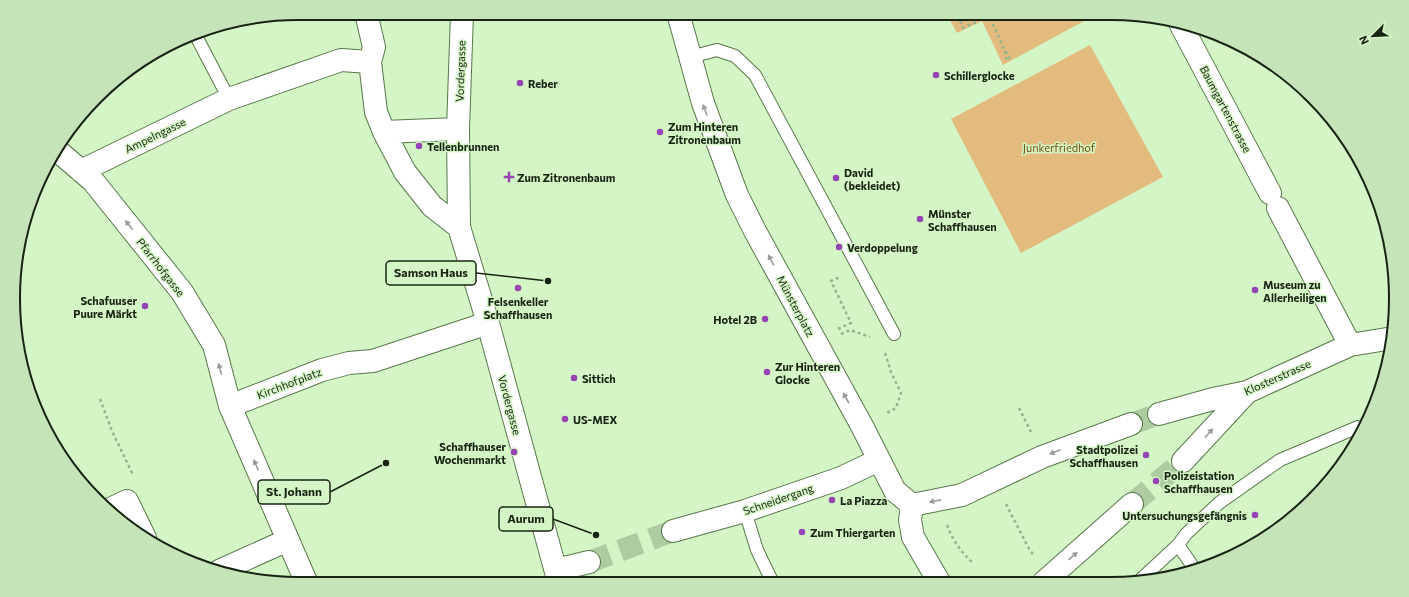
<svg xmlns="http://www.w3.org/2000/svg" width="1409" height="597" viewBox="0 0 1409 597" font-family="Commissioner,sans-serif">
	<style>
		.garden { fill: #e4bb7f }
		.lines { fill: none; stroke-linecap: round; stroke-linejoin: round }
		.street-tunnel { stroke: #aecba1; stroke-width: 22; stroke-dasharray: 22 11; stroke-linecap: butt }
		.lane-casing { stroke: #59774c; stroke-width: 14 }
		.street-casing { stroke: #59774c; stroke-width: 24 }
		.path { stroke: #99b38d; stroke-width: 2.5; stroke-dasharray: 3 3; stroke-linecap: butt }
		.lane { stroke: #fff; stroke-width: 12 }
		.street { stroke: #fff; stroke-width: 22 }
		.oneway { fill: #979c94 }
		.poi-dot { fill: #9644b3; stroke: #d4f5c5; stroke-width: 1.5 }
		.labels { text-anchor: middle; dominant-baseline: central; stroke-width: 3; stroke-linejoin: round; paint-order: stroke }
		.street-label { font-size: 11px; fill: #182412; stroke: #d4f5c5 }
		.poi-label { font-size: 11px; font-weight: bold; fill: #182412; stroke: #d4f5c5; text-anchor: start }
		.park-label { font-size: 11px; fill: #744f0b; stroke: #d4f5c5 }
		.rim { fill: none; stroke: #182412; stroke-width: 2 }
		.leader { fill: none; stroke: #182412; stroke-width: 1.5 }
		.callout-dot { fill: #182412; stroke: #d4f5c5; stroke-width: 1.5 }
		.callout { fill: #d4f5c5; stroke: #182412; stroke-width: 1.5 }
		.callout-label { font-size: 12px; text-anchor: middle; font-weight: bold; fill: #182412 }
	</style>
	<rect width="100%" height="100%" fill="#d4f5c5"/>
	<path class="garden" d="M946,13H1095V15L1003,65L982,21L957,33Z
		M1090,45L1163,177L1021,253L951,119Z"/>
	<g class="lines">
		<path class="street-tunnel" d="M1131,424L1159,414
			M1132,504L1183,461
			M589,562L673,531"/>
		<g class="lane-casing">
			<path id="lane" d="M195,34L229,99
				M690,57L717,50L735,56L755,75L894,334
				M745,511L757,550L773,583
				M1178,545L1186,534L1219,503L1280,460L1358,427
				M1138,582L1178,545L1194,568"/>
		</g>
		<g class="street-casing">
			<path id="street" d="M366,13L374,47L370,62L376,112L384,132L405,172L432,206L459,227
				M462,13L458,129L459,227L488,323L559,583
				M678,13L703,103L737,195L755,231L862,426L895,491L912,505
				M1181,25L1270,193
				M384,132L458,129
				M57,149L59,152L93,181L182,292L214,345L230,406L307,584
				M81,171L229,99L341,60L370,62
				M1278,208L1350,345
				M230,406L322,370L349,363L373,361L488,323
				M1159,414L1213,399L1247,392L1350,345L1393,338
				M1183,461L1247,392
				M912,505L962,495L1042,457L1131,424
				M912,505L910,520L913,537L939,582
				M108,510L127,501L145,538
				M673,531L745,511L841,478L879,460
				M556,570L589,562
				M219,571L288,540
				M1044,582L1132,504"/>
		</g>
		<path class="path" d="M963,13L970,27
			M988,13L1003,47L1011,60
			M972,16L975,24
			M964,29L960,21L976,13
			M1005,51L1007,62
			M838,329L851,323L831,281L840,277
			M841,334L850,330L870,337
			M885,353L891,372L901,393L896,408L885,414
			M100,399L112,431L133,475
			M1019,408L1031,432
			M1006,504L1028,547L1034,556
			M947,525C953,541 961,552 974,564"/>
		<use href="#lane" class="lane"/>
		<use href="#street" class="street"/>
	</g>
	<defs><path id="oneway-solid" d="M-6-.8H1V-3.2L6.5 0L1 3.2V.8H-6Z"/></defs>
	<g class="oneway">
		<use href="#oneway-solid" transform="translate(705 110) rotate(-110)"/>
		<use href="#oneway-solid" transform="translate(129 225) rotate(-129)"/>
		<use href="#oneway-solid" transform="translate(771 260) rotate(-118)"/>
		<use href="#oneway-solid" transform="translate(220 369) rotate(-105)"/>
		<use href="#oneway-solid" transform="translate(846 398) rotate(-119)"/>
		<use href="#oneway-solid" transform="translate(1209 433) rotate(-48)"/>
		<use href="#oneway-solid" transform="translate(1055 452) rotate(159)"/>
		<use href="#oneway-solid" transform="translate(256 465) rotate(-113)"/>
		<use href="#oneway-solid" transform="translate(935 501) rotate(169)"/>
		<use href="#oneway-solid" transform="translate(1073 556) rotate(-41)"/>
	</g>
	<g class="poi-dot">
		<circle cx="936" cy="75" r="4"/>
		<circle cx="520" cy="83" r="4"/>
		<circle cx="660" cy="132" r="4"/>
		<circle cx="419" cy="146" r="4"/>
		<path d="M507 171h4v4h4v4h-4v4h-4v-4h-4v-4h4z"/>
		<circle cx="836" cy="178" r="4"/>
		<circle cx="920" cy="219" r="4"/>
		<circle cx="839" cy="247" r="4"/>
		<circle cx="518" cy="288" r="4"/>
		<circle cx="1255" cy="290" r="4"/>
		<circle cx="145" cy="306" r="4"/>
		<circle cx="765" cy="319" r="4"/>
		<circle cx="767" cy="372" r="4"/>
		<circle cx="574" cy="378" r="4"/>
		<circle cx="565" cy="419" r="4"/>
		<circle cx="514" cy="452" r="4"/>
		<circle cx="1146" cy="455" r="4"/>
		<circle cx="1156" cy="481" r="4"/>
		<circle cx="832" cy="500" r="4"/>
		<circle cx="1255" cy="515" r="4"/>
		<circle cx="802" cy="532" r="4"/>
	</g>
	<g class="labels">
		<g class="street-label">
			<text transform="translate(460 71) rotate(-88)">Vordergasse</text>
			<text transform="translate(1226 109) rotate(62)">Baumgartenstrasse</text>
			<text transform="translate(155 135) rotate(-26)">Ampelngasse</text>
			<text transform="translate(161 267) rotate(52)">Pfarrhofgasse</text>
			<text transform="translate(796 306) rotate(62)">Münsterplatz</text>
			<text transform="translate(1277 377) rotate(-24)">Klosterstrasse</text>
			<text transform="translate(289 383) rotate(-21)">Kirchhofplatz</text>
			<text transform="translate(510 405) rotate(75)">Vordergasse</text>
			<text transform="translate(778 499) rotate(-19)">Schneidergang</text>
		</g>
		<g class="poi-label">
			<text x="944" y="75">Schillerglocke</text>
			<text x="528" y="83">Reber</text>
			<text x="668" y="126">Zum Hinteren<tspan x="668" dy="13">Zitronenbaum</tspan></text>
			<text x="427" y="146">Tellenbrunnen</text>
			<text x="844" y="172">David<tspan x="844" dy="13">(bekleidet)</tspan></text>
			<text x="517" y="177">Zum Zitronenbaum</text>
			<text x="928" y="213">Münster<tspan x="928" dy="13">Schaffhausen</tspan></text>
			<text x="847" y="247">Verdoppelung</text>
			<text x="1263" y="284">Museum zu<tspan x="1263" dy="13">Allerheiligen</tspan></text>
			<text x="137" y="300" text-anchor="end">Schafuuser<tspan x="137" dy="13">Puure Märkt</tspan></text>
			<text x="518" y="301" text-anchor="middle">Felsenkeller<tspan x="518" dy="13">Schaffhausen</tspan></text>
			<text x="757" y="319" text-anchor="end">Hotel 2B</text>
			<text x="775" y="366">Zur Hinteren<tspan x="775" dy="13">Glocke</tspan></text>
			<text x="582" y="378">Sittich</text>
			<text x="573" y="419">US-MEX</text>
			<text x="506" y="446" text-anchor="end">Schaffhauser<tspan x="506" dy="13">Wochenmarkt</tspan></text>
			<text x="1138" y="449" text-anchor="end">Stadtpolizei<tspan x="1138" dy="13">Schaffhausen</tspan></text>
			<text x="1164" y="475">Polizeistation<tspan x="1164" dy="13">Schaffhausen</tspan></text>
			<text x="840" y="500">La Piazza</text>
			<text x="1247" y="515" text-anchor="end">Untersuchungsgefängnis</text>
			<text x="810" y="532">Zum Thiergarten</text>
		</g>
		<g class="park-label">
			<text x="1059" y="147">Junkerfriedhof</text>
		</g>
	</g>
	<path d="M0 0H1409V597H0ZM298 20H1111A278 278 0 0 1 1389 298V299A278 278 0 0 1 1111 577H298A278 278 0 0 1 20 299V298A278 278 0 0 1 298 20Z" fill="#c5e4b7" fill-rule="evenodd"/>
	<path class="rim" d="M298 20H1111A278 278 0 0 1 1389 298V299A278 278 0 0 1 1111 577H298A278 278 0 0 1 20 299V298A278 278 0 0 1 298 20Z"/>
	<path class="leader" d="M548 281L476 273M386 463L330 492M596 535L553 519"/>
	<g class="callout-dot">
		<circle cx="548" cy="281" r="4"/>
		<circle cx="386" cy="463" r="4"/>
		<circle cx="596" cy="535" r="4"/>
	</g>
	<g class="callout">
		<rect x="386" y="261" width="90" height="24" rx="4"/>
		<rect x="258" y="480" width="72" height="24" rx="4"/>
		<rect x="499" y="507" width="54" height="24" rx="4"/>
	</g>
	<g class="callout-label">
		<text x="431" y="277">Samson Haus</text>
		<text x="294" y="496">St. Johann</text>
		<text x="526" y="523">Aurum</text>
	</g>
	<g transform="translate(1373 36) rotate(246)" stroke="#d4f5c5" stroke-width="3" paint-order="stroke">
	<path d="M0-3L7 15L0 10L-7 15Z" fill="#182412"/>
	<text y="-6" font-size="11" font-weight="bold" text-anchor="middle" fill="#182412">N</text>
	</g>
</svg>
